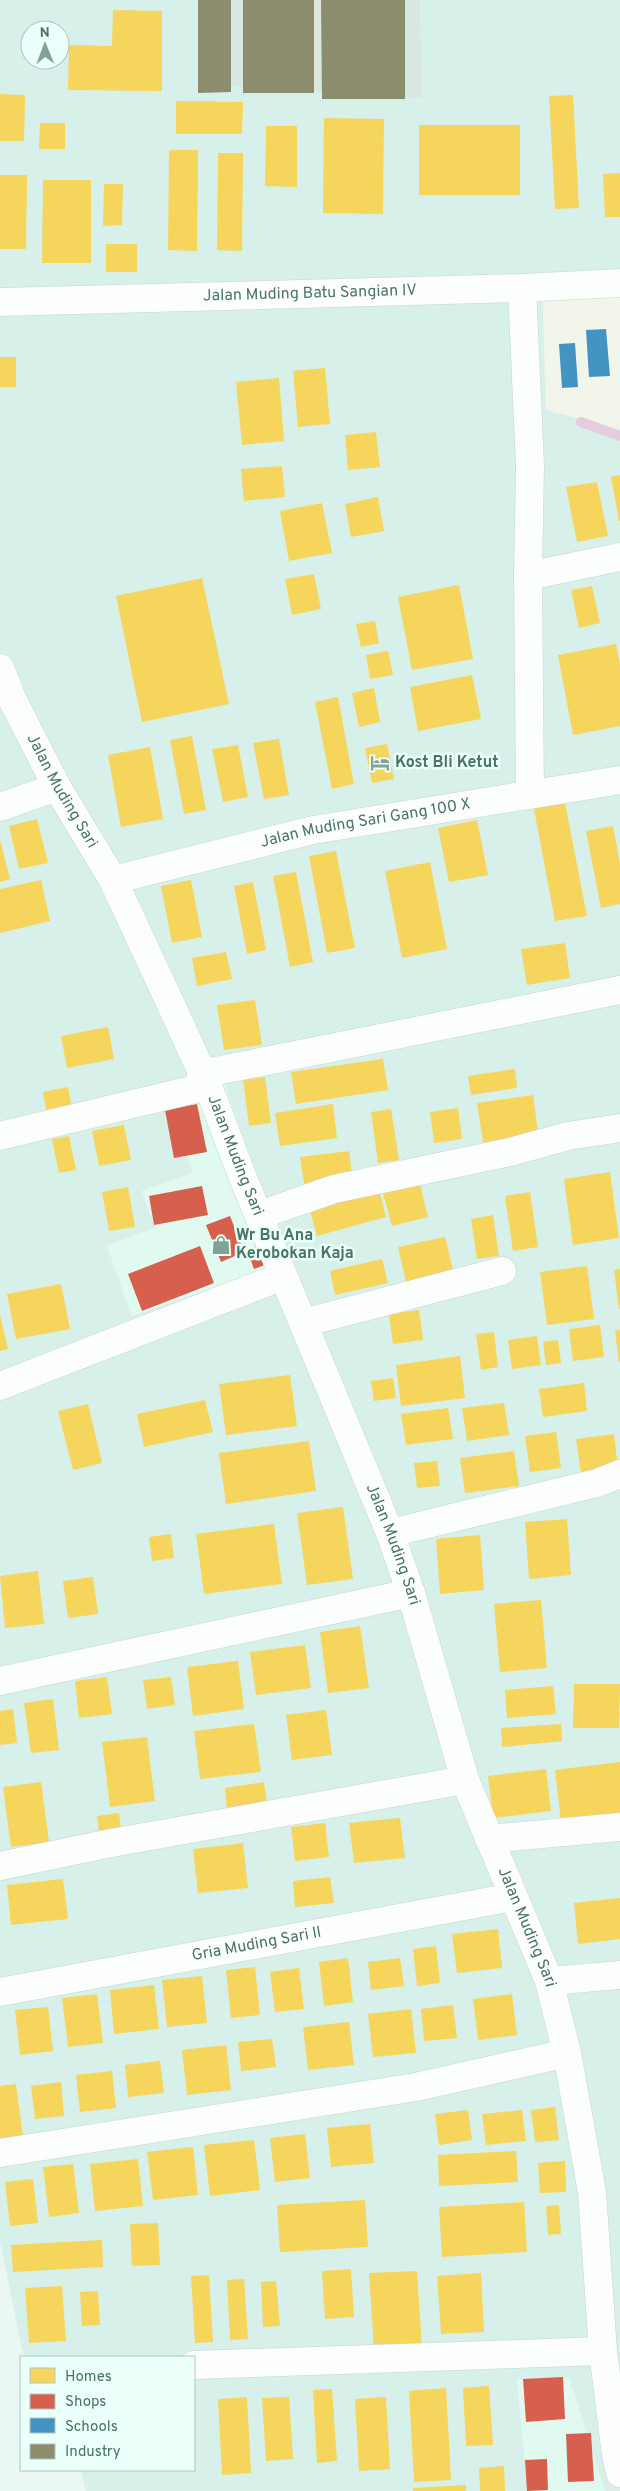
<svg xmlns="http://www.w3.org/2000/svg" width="620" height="2491" viewBox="0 0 620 2491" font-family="Overpass,sans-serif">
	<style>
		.residential { fill: #d7f0ea; fill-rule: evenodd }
		.commercial { fill: #e1faef }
		.industrial { fill: #d8e7e2 }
		.education { fill: #f2f6ea }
		.homes { fill: #f6d55c }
		.shops { fill: #d6604d }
		.schools { fill: #4393c3 }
		.industry { fill: #8c8c6e }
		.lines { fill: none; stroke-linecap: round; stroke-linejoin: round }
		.stream { stroke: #e7ccdf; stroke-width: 10 }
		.minor-casing { stroke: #c7d5d0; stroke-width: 29 }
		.tertiary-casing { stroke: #c7d5d0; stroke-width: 29 }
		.minor { stroke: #fcfefd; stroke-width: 28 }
		.tertiary { stroke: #fcfefd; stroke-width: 28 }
		.labels { text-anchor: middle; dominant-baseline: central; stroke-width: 5; stroke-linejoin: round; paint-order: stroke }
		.street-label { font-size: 16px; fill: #4a7563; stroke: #ebfffb }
		.poi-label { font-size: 16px; font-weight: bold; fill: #4a7563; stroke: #ebfffb; text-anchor: start }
	</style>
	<rect width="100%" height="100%" fill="#eaf7f4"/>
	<path class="residential" d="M0,0H229L422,98L420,0H620V276L546,410L620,429V2491H605L569,2378L517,2380L528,2491H86L81,2470H194V2357H25L22,2349L0,2241ZM30,30H60V60H30ZM193,1173L132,1316L107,1246L155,1228L142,1191Z"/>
	<path class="commercial" d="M222,1077L287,1262L132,1316L107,1245L155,1228L142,1191L193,1173L166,1097Z
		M569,2378L605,2491H528L517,2379Z"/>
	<path class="industrial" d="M229,0H420L422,98L221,85Z"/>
	<path class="education" d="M620,276V429L546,410L542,279Z"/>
	<path class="homes" d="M113,10L162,11V91L68,90L69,45L112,46Z
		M0,94L25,95L24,141H0Z
		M573,95L579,208L555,209L549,96Z
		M176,101L243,102L242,134H176Z
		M324,118L384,119L383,214L323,213Z
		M40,123H65V149H39Z
		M419,125H520V195H419Z
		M266,126H297V187L265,186Z
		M169,150H198L197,251L168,250Z
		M218,153H243L242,251L217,250Z
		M620,173V217H605L603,174Z
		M0,175H27L26,249H0Z
		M43,180H91V263H42Z
		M104,184H123L122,225L103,226Z
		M106,244H137V272H106Z
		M0,357H16V387H0Z
		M325,368L330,424L298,427L293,371Z
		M279,378L284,441L242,445L236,382Z
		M376,432L380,467L348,470L345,435Z
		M282,466L285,497L244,501L241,469Z
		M620,475V521H619L611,477Z
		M597,482L608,536L577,542L566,487Z
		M378,497L384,531L351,537L345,504Z
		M322,503L332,553L289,561L280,511Z
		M314,574L321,609L292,615L285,579Z
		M202,578L229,704L142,722L116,596Z
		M459,585L473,659L412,670L398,597Z
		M592,586L600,623L579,628L571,590Z
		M375,621L379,643L361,647L356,624Z
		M616,644L620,664V726L573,735L558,655Z
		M388,651L393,675L370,679L366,655Z
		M472,675L481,719L418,731L410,687Z
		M374,688L380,722L359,727L352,693Z
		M338,697L354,784L332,789L315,702Z
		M192,736L206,810L184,814L170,740Z
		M279,739L289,795L264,799L253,743Z
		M387,744L394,779L372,783L365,748Z
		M238,745L248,797L223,802L212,749Z
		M150,747L163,819L121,827L108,755Z
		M564,798L587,916L555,921L533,804Z
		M37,819L48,863L19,869L9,826Z
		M477,820L488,875L449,882L438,828Z
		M613,826L620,863V904L601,908L586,831Z
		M0,840L10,879L0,882Z
		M336,851L355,948L327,953L309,856Z
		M430,862L447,949L402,958L385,871Z
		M296,872L313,962L290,967L273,876Z
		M41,880L50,921L0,933V889Z
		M191,880L202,937L172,943L161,886Z
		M253,882L266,950L247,954L234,886Z
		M565,943L570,978L527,985L521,949Z
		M226,952L232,979L197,986L192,958Z
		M255,1000L262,1045L224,1050L217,1005Z
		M108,1027L114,1059L67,1068L61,1036Z
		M383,1059L388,1090L296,1104L291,1072Z
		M515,1069L517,1088L471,1095L468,1076Z
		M265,1077L271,1123L249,1126L243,1080Z
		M68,1087L73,1115L48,1120L43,1092Z
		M533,1095L539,1140L484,1148L477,1103Z
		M333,1104L337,1138L280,1146L275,1113Z
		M458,1108L462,1139L434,1143L430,1112Z
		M391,1109L399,1160L378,1163L371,1112Z
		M124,1125L131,1160L99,1166L92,1131Z
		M69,1136L76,1170L59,1173L52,1139Z
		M349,1151L353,1183L305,1189L300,1157Z
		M610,1172L619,1238L573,1245L564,1179Z
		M418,1176L428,1217L392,1226L381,1186Z
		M378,1185L386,1217L317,1236L308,1203Z
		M128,1187L135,1227L109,1231L102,1192Z
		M530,1192L538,1247L513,1251L505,1196Z
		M493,1215L499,1256L477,1259L471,1219Z
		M445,1237L453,1270L406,1282L398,1247Z
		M382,1259L388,1283L335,1295L330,1271Z
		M587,1266L594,1319L547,1325L540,1272Z
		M620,1269V1309H619L614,1270Z
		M61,1284L70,1329L16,1339L7,1294Z
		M419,1310L423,1340L393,1344L389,1314Z
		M0,1315L8,1349L0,1351Z
		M600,1325L604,1357L573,1361L569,1329Z
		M620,1330V1362H619L615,1331Z
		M494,1332L498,1367L481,1370L476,1334Z
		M537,1336L541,1365L512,1369L508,1340Z
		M558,1340L561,1363L546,1365L543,1342Z
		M460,1356L465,1398L401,1406L396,1365Z
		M290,1375L297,1426L226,1435L219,1384Z
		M393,1378L396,1398L374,1401L371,1381Z
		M584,1383L587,1411L543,1417L539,1389Z
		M205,1400L213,1432L144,1447L137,1414Z
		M504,1403L509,1435L467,1441L462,1408Z
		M88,1404L102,1463L73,1470L58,1411Z
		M448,1408L453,1439L406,1445L401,1414Z
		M556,1432L561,1468L530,1472L525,1436Z
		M614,1434L618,1469L581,1473L576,1439Z
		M309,1441L316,1491L226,1504L219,1453Z
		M514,1451L519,1486L465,1493L460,1458Z
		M437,1461L440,1486L417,1488L414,1463Z
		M343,1507L353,1579L307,1585L297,1513Z
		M567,1519L571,1575L529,1579L525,1522Z
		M274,1524L282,1584L204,1594L196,1534Z
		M171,1534L174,1558L152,1561L149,1537Z
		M480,1535L484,1590L440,1594L436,1539Z
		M38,1571L44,1624L5,1628L0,1576Z
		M93,1577L98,1614L68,1618L63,1581Z
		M541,1600L547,1668L500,1672L494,1604Z
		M360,1626L369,1688L328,1693L320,1632Z
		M305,1645L311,1688L256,1695L250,1652Z
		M238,1661L244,1709L193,1716L187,1667Z
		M107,1677L112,1714L79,1718L75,1681Z
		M171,1677L175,1705L147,1709L143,1680Z
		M574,1684H620L619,1728H573Z
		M553,1686L556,1714L507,1718L505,1690Z
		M53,1699L59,1750L31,1753L24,1703Z
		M13,1709L17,1743L0,1745V1711Z
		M326,1710L332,1755L292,1760L286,1715Z
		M254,1724L261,1772L200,1779L194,1731Z
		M561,1724L562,1741L502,1747L501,1728Z
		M147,1737L155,1801L110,1807L102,1742Z
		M620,1762V1815L561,1822L555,1770Z
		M546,1769L551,1811L493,1818L488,1776Z
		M41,1782L49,1842L11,1847L3,1787Z
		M264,1782L267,1805L227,1810L225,1788Z
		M119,1813L121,1829L99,1832L97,1816Z
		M400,1818L405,1858L354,1863L349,1823Z
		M325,1823L329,1857L295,1861L291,1827Z
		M243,1843L248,1888L198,1893L193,1849Z
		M330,1877L334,1903L295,1907L293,1881Z
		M63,1879L68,1919L11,1925L7,1885Z
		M620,1898V1939L578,1944L574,1903Z
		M498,1929L502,1968L457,1973L452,1934Z
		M436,1946L440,1983L417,1986L413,1949Z
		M348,1958L353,2002L324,2006L319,1962Z
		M400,1958L404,1986L371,1990L368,1962Z
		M255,1967L260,2015L231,2018L226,1970Z
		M299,1968L304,2009L275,2012L270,1972Z
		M202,1976L207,2023L167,2027L162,1980Z
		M154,1985L159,2029L114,2034L110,1990Z
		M97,1994L103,2043L68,2047L62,1998Z
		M512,1994L517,2035L478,2040L473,1999Z
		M453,2005L457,2038L424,2041L421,2009Z
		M48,2007L53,2051L20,2055L15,2010Z
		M411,2009L416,2053L373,2057L368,2014Z
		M349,2022L354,2065L308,2070L303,2027Z
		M272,2039L276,2067L241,2071L238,2042Z
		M226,2045L231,2090L187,2095L182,2050Z
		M160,2061L164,2093L128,2097L125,2065Z
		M112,2071L116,2108L80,2112L76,2075Z
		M61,2082L64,2116L35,2119L31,2086Z
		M16,2084L23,2137L0,2139V2086Z
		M555,2107L559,2140L535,2142L531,2110Z
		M468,2110L472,2140L439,2145L435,2114Z
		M522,2110L526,2141L486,2145L482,2114Z
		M370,2124L374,2163L331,2167L327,2128Z
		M305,2134L310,2178L275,2182L270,2138Z
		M254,2140L260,2190L210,2196L204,2145Z
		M193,2147L198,2195L153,2200L147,2152Z
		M516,2151L518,2182L439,2186L438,2155Z
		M138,2159L143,2206L95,2211L90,2164Z
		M565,2161L566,2192L540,2193L538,2163Z
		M73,2164L79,2213L49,2217L43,2167Z
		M33,2179L38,2223L10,2226L5,2182Z
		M365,2200L368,2247L280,2252L277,2205Z
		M524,2202L527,2252L442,2257L439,2207Z
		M559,2205L561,2234L548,2235L546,2206Z
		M158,2223L160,2265L132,2266L130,2224Z
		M102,2240L103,2267L13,2272L11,2245Z
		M351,2269L354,2317L325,2319L322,2271Z
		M417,2271L422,2348L374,2351L369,2273Z
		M481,2273L484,2332L441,2334L437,2276Z
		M209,2275L213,2342L195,2343L191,2276Z
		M244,2279L248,2339L230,2340L227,2280Z
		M276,2281L280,2326L263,2327L261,2282Z
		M62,2286L66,2341L29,2343L25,2288Z
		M98,2291L100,2325L82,2326L80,2292Z
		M489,2386L493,2445L466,2446L463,2388Z
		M446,2388L451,2480L414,2482L409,2391Z
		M332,2389L337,2461L317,2463L313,2390Z
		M247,2397L251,2473L222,2475L218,2399Z
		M289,2397L293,2459L266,2461L262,2398Z
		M386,2397L390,2469L359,2471L355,2399Z
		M504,2466L505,2491H480L479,2468Z
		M466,2485V2491H413V2488Z"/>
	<path class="shops" d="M197,1104L207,1152L174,1158L165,1110Z
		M202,1186L208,1215L154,1225L149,1196Z
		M230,1216L244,1252L221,1262L206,1225Z
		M265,1243L273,1262L254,1269L247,1250Z
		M200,1246L214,1283L142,1311L128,1274Z
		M563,2377L565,2419L526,2422L523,2379Z
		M591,2433L594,2481L568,2482L566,2434Z
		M547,2459L548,2490L527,2491L525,2460Z"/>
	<path class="schools" d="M606,329L610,376L589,377L586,330Z
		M575,343L578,387L562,388L559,344Z"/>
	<path class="industry" d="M198,0H231V92L198,93Z
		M243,0H314V93H243Z
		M321,0H405V99H322Z"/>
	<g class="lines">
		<path class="stream" d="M581,422L620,436"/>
		<g class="minor-casing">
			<g id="minor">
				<path d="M522,288L530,466L528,576L530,794"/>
				<path d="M528,576L620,557"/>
				<path id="s1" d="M0,668L13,701L57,787L113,880L179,1022L208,1086L243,1178L390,1533L411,1593L465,1780L549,1981L567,2053L592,2192L603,2351L616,2455L620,2473"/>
				<path d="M0,807L57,787"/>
				<path id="s2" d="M113,880L313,830L620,780"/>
				<path d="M201,1074L620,990"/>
				<path d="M0,1136L208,1086"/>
				<path d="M260,1215L334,1189L510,1152L568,1136L620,1128"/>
				<path d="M303,1323L502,1271"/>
				<path d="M0,1386L283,1276"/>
				<path d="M390,1533L597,1483L620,1474"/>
				<path d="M0,1681L411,1593"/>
				<path d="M489,1839L620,1827"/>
				<path d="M0,1866L111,1843L465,1780"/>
				<path d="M549,1981L620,1975"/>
				<path id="s3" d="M0,1992L513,1897"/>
				<path d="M0,2153L416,2087L567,2053"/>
				<path d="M194,2365L603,2351"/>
			</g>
		</g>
		<g class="tertiary-casing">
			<g id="tertiary">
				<path id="s4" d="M0,302L522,288L620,283"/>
			</g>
		</g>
		<use href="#minor" class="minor"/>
		<use href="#tertiary" class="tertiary"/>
	</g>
	<defs>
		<g id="hotel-bare" transform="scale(1.5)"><path d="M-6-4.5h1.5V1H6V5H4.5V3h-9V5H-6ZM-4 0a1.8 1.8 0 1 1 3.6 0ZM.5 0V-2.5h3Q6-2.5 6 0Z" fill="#82a296" stroke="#ebfffb" stroke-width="2.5" paint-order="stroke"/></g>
		<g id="shop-bare" transform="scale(1.5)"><path d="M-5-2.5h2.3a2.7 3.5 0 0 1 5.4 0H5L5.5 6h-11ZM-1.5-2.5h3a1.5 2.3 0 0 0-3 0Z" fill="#82a296" stroke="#ebfffb" stroke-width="2.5" paint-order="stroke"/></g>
	</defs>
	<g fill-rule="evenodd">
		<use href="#hotel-bare" x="380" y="763"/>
		<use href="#shop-bare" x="221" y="1245"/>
	</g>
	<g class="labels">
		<g class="street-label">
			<text stroke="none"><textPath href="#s4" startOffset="310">Jalan Muding Batu Sangian IV</textPath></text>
			<text stroke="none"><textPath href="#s1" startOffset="138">Jalan Muding Sari</textPath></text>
			<text stroke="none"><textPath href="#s2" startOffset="259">Jalan Muding Sari Gang 100 X</textPath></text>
			<text stroke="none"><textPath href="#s1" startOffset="542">Jalan Muding Sari</textPath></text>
			<text stroke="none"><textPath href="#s1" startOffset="962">Jalan Muding Sari</textPath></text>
			<text stroke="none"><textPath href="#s1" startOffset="1368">Jalan Muding Sari</textPath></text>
			<text stroke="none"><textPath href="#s3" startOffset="261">Gria Muding Sari II</textPath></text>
		</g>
		<g class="poi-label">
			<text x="395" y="763">Kost Bli Ketut</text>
			<text x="236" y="1236">Wr Bu Ana<tspan x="236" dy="18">Kerobokan Kaja</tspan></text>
		</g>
	</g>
	<rect x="20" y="2356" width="175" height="115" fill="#ebfffb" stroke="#abc8be"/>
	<rect x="30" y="2368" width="25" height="15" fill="#f6d55c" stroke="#abc8be"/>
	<text x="65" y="2381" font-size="15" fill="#4a7563">Homes</text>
	<rect x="30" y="2394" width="25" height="15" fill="#d6604d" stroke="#abc8be"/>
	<text x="65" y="2406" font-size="15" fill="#4a7563">Shops</text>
	<rect x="30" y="2418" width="25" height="15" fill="#4393c3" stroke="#abc8be"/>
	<text x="65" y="2431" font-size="15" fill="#4a7563">Schools</text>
	<rect x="30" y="2444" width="25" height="15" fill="#8c8c6e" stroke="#abc8be"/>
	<text x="65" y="2456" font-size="15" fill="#4a7563">Industry</text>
	<g transform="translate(45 45) rotate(359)"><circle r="24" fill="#ebfffb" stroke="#abc8be"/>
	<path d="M0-4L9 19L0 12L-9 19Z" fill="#82a296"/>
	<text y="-8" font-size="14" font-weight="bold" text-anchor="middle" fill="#4a7563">N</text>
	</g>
</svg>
